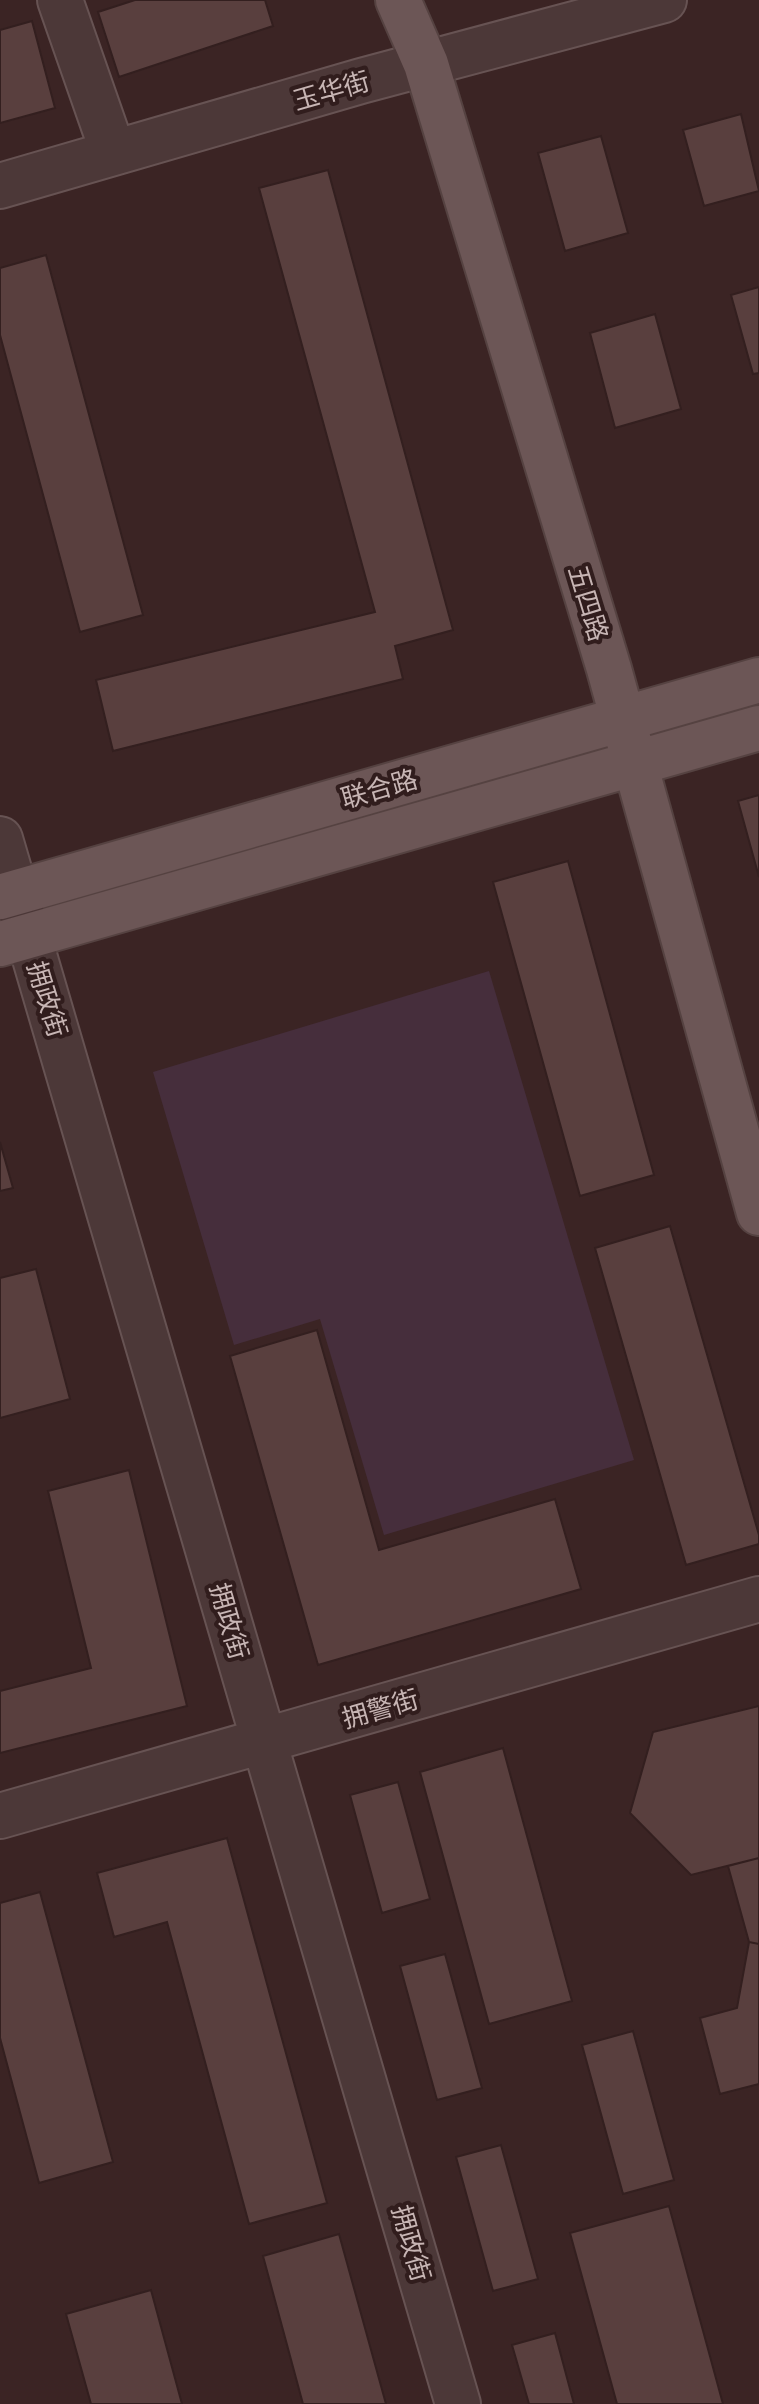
<svg xmlns="http://www.w3.org/2000/svg" width="759" height="2404" viewBox="0 0 759 2404" font-family="'Open Sans','Noto Sans SC',sans-serif">
	<style>
		.green { fill: #462e3c }
		.building { fill: #593f3e; stroke: #331f1f; stroke-width: 2 }
		.lines { fill: none; stroke-linecap: round; stroke-linejoin: round }
		.minor-casing { stroke: #675353; stroke-width: 48 }
		.major-casing { stroke: #554241; stroke-width: 48 }
		.minor { stroke: #4c3838; stroke-width: 44 }
		.major { stroke: #6c5656; stroke-width: 44 }
		.labels { text-anchor: middle; dominant-baseline: central; stroke-width: 8; stroke-linejoin: round; paint-order: stroke }
		.street-label { font-size: 26px; fill: #c7b5b4; stroke: #311d1d }
	</style>
	<rect width="100%" height="100%" fill="#3b2424"/>
	<path class="green" d="M489,971L634,1460L384,1535L320,1319L234,1345L153,1072Z"/>
	<path class="building" d="M135,0H265L273,26L119,77L98,12Z
		M32,21L55,108L0,123V30Z
		M741,114L759,191L704,206L683,130Z
		M601,136L628,233L565,251L538,153Z
		M328,170L453,630L395,646L403,679L113,751L96,680L375,612L259,188Z
		M46,255L143,615L80,632L0,335V268Z
		M759,287V373L753,374L731,295Z
		M655,314L681,409L615,428L590,333Z
		M759,795V877L738,801Z
		M568,861L654,1175L580,1196L493,882Z
		M0,1142L13,1188L0,1191Z
		M670,1226L759,1535V1544L686,1565L595,1248Z
		M36,1269L70,1399L0,1418V1278Z
		M317,1330L379,1550L555,1499L581,1589L318,1665L230,1356Z
		M129,1470L187,1706L0,1753V1691L91,1668L48,1491Z
		M759,1706V1858L691,1875L630,1813L653,1732Z
		M503,1748L572,2001L489,2024L420,1772Z
		M398,1782L430,1899L382,1913L350,1795Z
		M227,1838L327,2203L249,2224L167,1922L114,1937L97,1873Z
		M759,1858V1944L749,1942L728,1866Z
		M40,1892L113,2162L39,2183L0,2038V1903Z
		M749,1942L759,1944V2084L720,2094L700,2018L737,2008Z
		M445,1954L482,2088L437,2100L400,1966Z
		M633,2031L674,2180L623,2194L582,2045Z
		M501,2145L538,2279L493,2291L456,2157Z
		M669,2206L723,2404H617L570,2233Z
		M339,2234L386,2404H303L263,2256Z
		M151,2290L182,2404H91L66,2314Z
		M555,2333L574,2404H529L512,2345Z"/>
	<g class="lines">
		<g class="minor-casing">
			<path id="minor" d="M60,0L113,152
				M0,186L361,81L664,0
				M0,839L458,2404
				M0,1816L759,1599"/>
		</g>
		<g class="major-casing">
			<path id="major" d="M398,0L426,64L609,669L759,1213
				M0,897L759,680
				M0,944L759,728"/>
		</g>
		<use href="#minor" class="minor"/>
		<use href="#major" class="major"/>
	</g>
	<g class="labels">
		<g class="street-label">
			<text transform="translate(331 90) rotate(-16)">玉华街</text>
			<text transform="translate(589 603) rotate(73)">五四路</text>
			<text transform="translate(379 788) rotate(-16)">联合路</text>
			<text transform="translate(48 999) rotate(73)">拥政街</text>
			<text transform="translate(230 1621) rotate(74)">拥政街</text>
			<text transform="translate(380 1708) rotate(-16)">拥警街</text>
			<text transform="translate(412 2243) rotate(74)">拥政街</text>
		</g>
	</g>
</svg>
